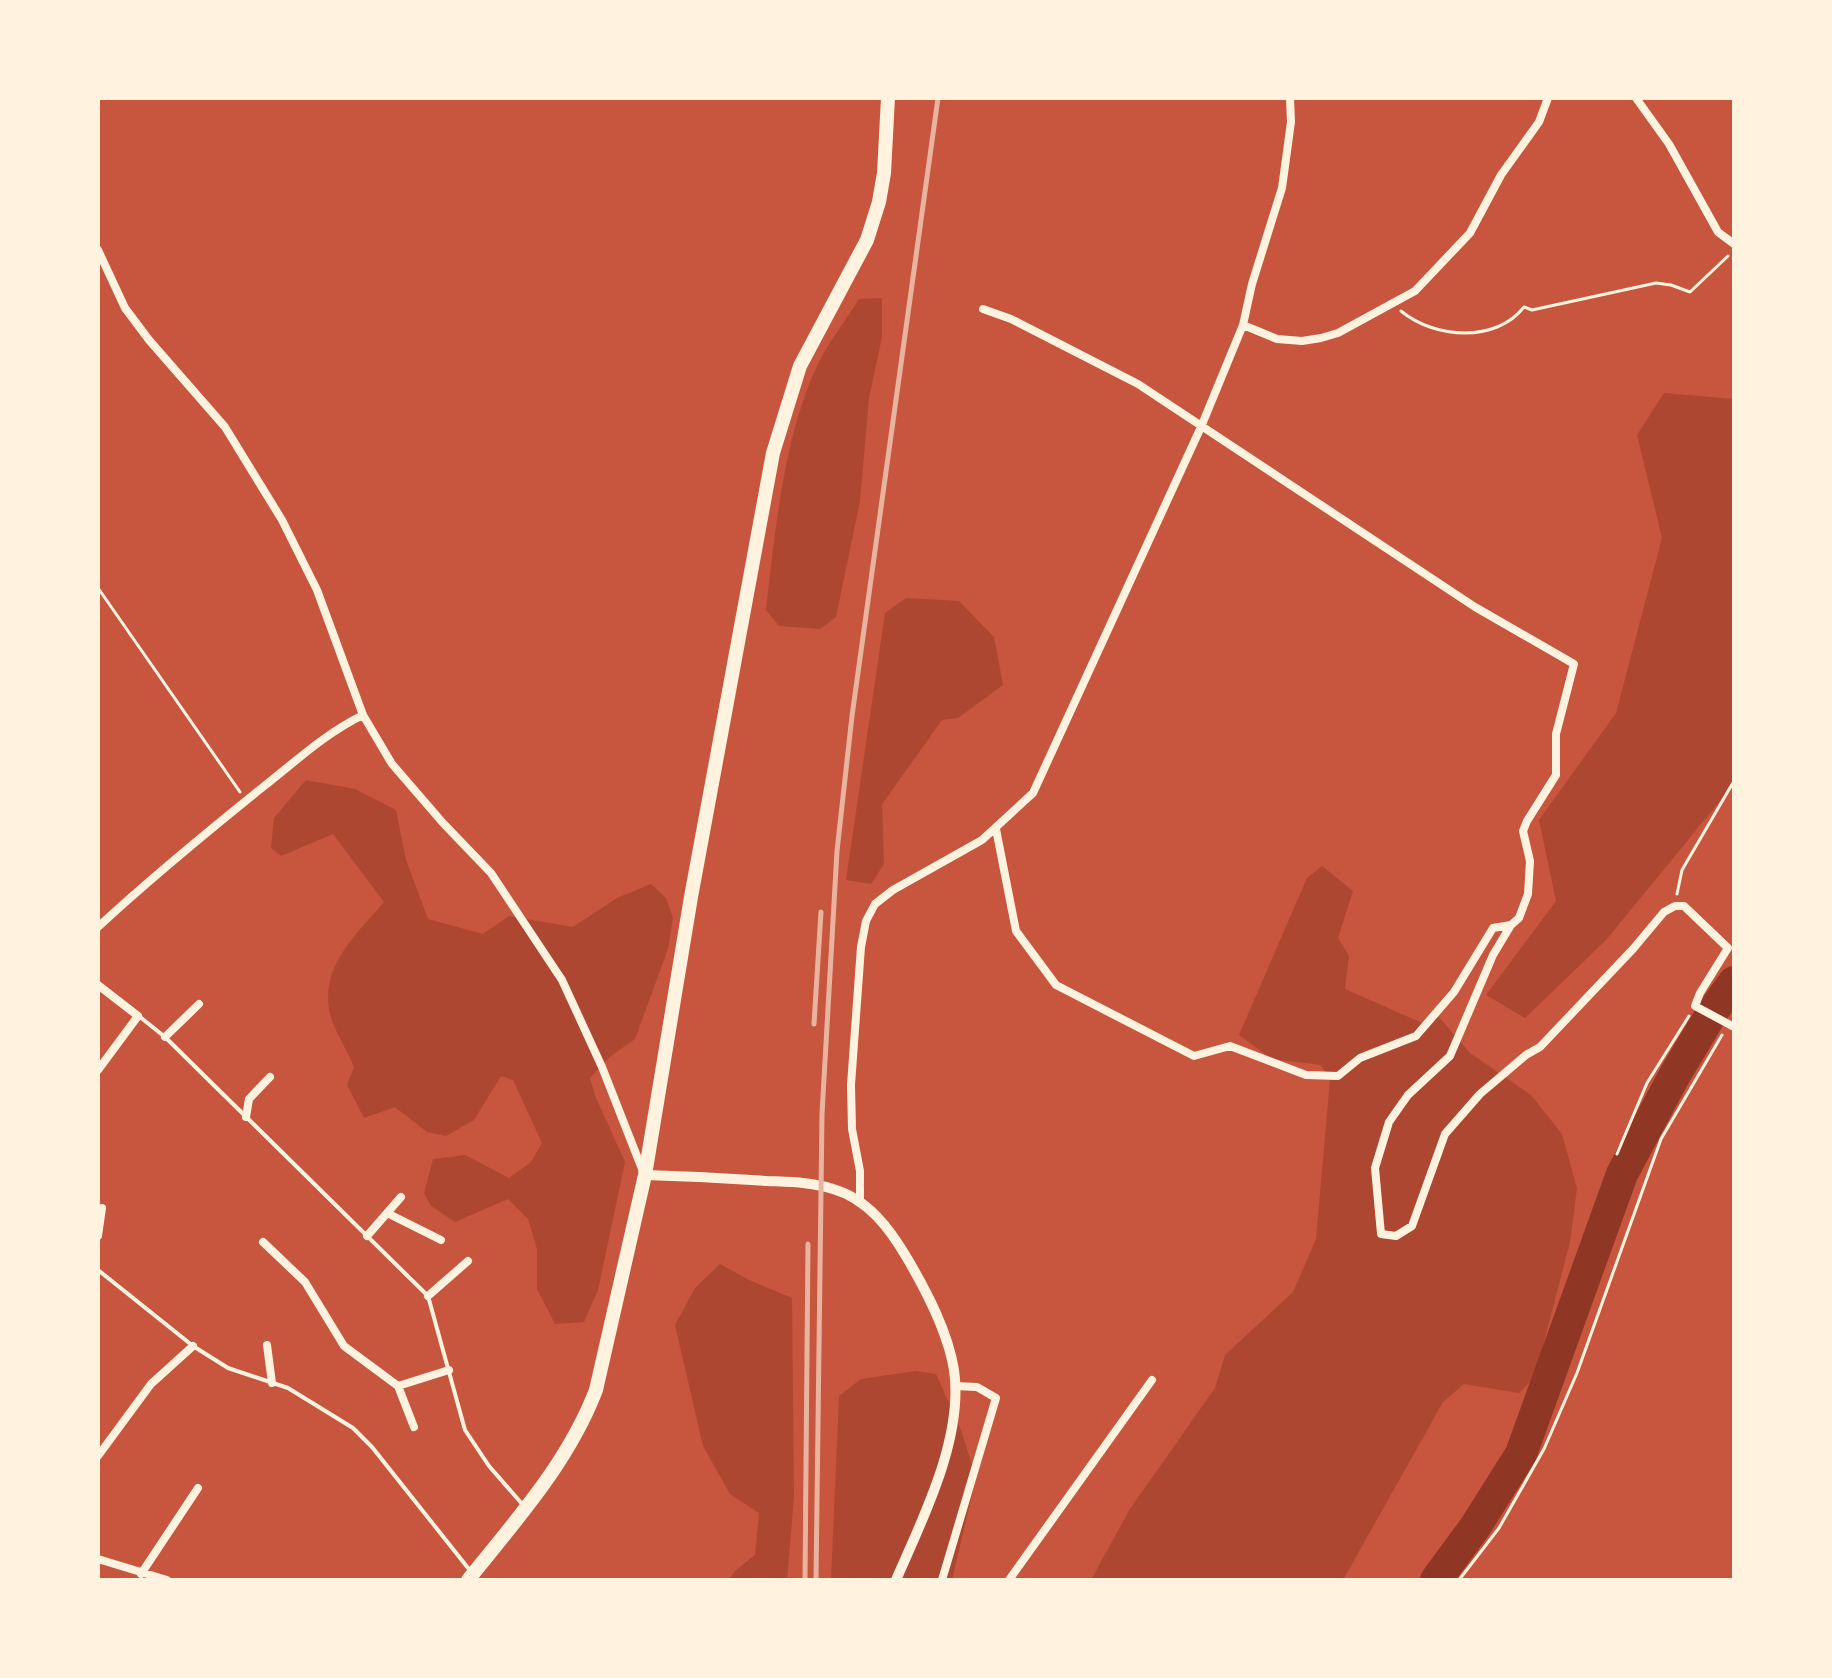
<svg xmlns="http://www.w3.org/2000/svg" width="1832" height="1678" viewBox="0 0 1832 1678" font-family="'Source Serif 4',serif">
	<style>
		.green { fill: #ae4732 }
		.lines { fill: none; stroke-linecap: round; stroke-linejoin: round }
		.river { stroke: #8f3625; stroke-width: 32 }
		.path { stroke: #fff3e0; stroke-width: 3 }
		.service { stroke: #fff3e0; stroke-width: 4 }
		.minor { stroke: #fff3e0; stroke-width: 8 }
		.tertiary { stroke: #fff3e0; stroke-width: 10 }
		.primary { stroke: #fff3e0; stroke-width: 14 }
		.rail { stroke: #e9b49f; stroke-width: 5 }
	</style>
	<rect width="100%" height="100%" fill="#c8553d"/>
	<path class="green" d="M882,298V337L869,398L860,501L836,617L820,629L779,626L766,610C775,532 784,433 819,362C830,340 846,320 859,299Z
		M1664,393L1734,399V784L1606,940L1525,1018L1486,995L1556,901L1539,820L1616,713L1662,538L1637,435Z
		M906,598L959,601L994,637L1003,685L958,718L942,720L882,804L884,864L871,884L846,880L885,613Z
		M306,780L355,789L396,810L406,860L428,919L483,934L509,916L573,927L617,898L651,884L666,898L673,918L668,949L635,1039L611,1056L590,1078L596,1098L625,1162L598,1290L584,1322L555,1324L537,1289V1249L528,1219L508,1199L455,1222L431,1206L424,1193L433,1159L465,1155L509,1178L531,1162L542,1143L513,1080L501,1076L474,1120L446,1136L427,1132L395,1107L364,1118L347,1085L354,1067C347,1049 332,1028 329,1009C322,964 357,934 384,902L333,834L281,856L271,848L274,818Z
		M1322,866L1353,891L1338,938L1349,956L1345,989L1422,1023L1438,1016L1470,1053L1531,1095L1562,1134L1577,1188L1570,1242L1535,1377L1519,1393L1464,1384L1443,1402L1343,1580H1091L1130,1509L1215,1388L1225,1355L1293,1292L1316,1239L1330,1079L1321,1065L1272,1059L1239,1035L1307,878Z
		M720,1264L749,1280L792,1298L794,1497L787,1580H729L735,1571L755,1555L759,1513L730,1494L703,1446L675,1325L695,1288Z
		M916,1371L936,1374L961,1430L976,1478L952,1580H831L839,1396L861,1379Z"/>
	<g class="lines">
		<path class="river" d="M1436,1580L1475,1527L1521,1454L1622,1174L1673,1078L1713,1011L1734,982"/>
		<path class="path" d="M1401,311C1435,339 1496,343 1524,307L1532,310L1656,283L1671,285L1690,292L1728,256
			M98,588L240,792
			M1677,894L1682,870L1734,781
			M1617,1154L1647,1083L1689,1016
			M1459,1580L1499,1528L1544,1449L1577,1373L1661,1139L1722,1035"/>
		<path class="service" d="M140,1017L165,1037L428,1296L465,1430L489,1466L523,1505
			M98,1270L193,1346L228,1368L288,1388L353,1428L372,1447L472,1573"/>
		<path class="minor" d="M1636,98L1669,144L1718,232L1734,244
			M98,250L125,308L149,340L225,427L282,520L317,590L363,715L392,764L443,823L491,873L562,980L602,1067L644,1174
			M983,309L1011,319L1138,384L1475,607L1574,664L1556,734V775L1527,821L1523,831L1530,861L1528,894L1519,918L1511,925L1493,955L1450,1056L1408,1095L1389,1122L1375,1168L1381,1234L1396,1236L1412,1226L1445,1134L1480,1094L1526,1055L1540,1047L1633,949L1664,912L1675,906H1684L1728,948L1700,993L1695,1006L1734,1027
			M1243,325L1277,339L1302,341L1321,338L1338,333L1415,291L1470,233L1501,175L1539,122L1548,98
			M996,829L1016,931L1056,985L1194,1056L1230,1046L1306,1075L1338,1076L1360,1058L1416,1036L1454,992L1493,928L1511,925
			M98,927C151,878 207,832 263,787C296,761 326,733 363,715
			M98,985L138,1016L98,1070
			M165,1037L199,1004
			M246,1117L249,1099L270,1077
			M860,1202V1171L852,1129L851,1085L861,947L866,921L875,904L893,890L982,840L1033,793L1201,427L1243,325L1252,284L1282,188L1291,122L1290,98
			M387,1213L441,1240
			M98,1236L102,1208
			M367,1236L401,1197
			M263,1242L305,1282L344,1346L398,1386L414,1427
			M428,1296L468,1261
			M267,1345L272,1383
			M398,1386L449,1370
			M98,1456L151,1384L193,1346
			M98,1559L167,1580
			M141,1574L198,1488
			M942,1580L996,1398L977,1387L955,1386
			M1009,1580L1152,1380"/>
		<path class="tertiary" d="M645,1175C685,1176 726,1178 767,1181C789,1182 812,1182 833,1189C868,1199 890,1229 907,1258C927,1292 948,1332 954,1370C964,1438 922,1520 896,1580"/>
		<path class="primary" d="M468,1580C516,1520 568,1463 596,1390L645,1175L691,897L773,453L800,366L867,240L879,202L884,173L888,98"/>
		<path class="rail" d="M814,1024L821,912
			M805,1580L808,1244
			M816,1580L822,1114L837,851L852,716L938,98"/>
	</g>
	<rect width="1832" height="1678" fill="none" stroke="#fff3e0" stroke-width="200"/>
</svg>
